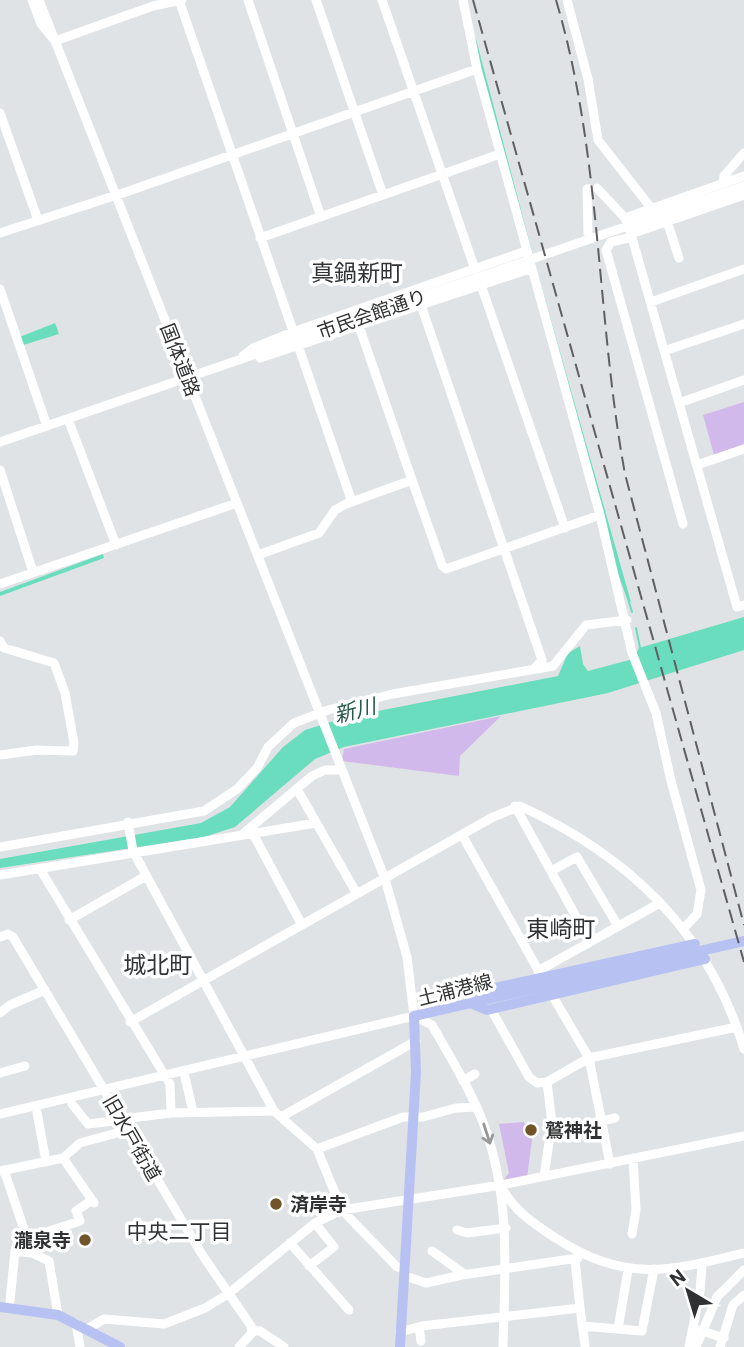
<svg xmlns="http://www.w3.org/2000/svg" width="744" height="1347" viewBox="0 0 744 1347" font-family="Roboto,'Noto Sans JP',sans-serif">
	<style>
		.green { fill: #d2b9eb }
		.water { fill: #6bddbf }
		.lines { fill: none; stroke-linecap: round; stroke-linejoin: round }
		.stream { stroke: #6bddbf; stroke-width: 2 }
		.minor { stroke: #fff; stroke-width: 9 }
		.major { stroke: #b8c2f2; stroke-width: 10 }
		.rail { stroke: #5e5f60; stroke-width: 2; stroke-dasharray: 14 7; stroke-linecap: butt }
		.oneway { stroke: #989898 }
		.poi-dot { fill: #725429; stroke: #fff; stroke-width: 2.5 }
		.labels { text-anchor: middle; dominant-baseline: central; stroke-width: 7; stroke-linejoin: round; paint-order: stroke }
		.street-label { font-size: 19px; fill: #303132; stroke: #fff }
		.poi-label { font-size: 19px; font-weight: bold; fill: #303132; stroke: #fff; text-anchor: start }
		.water-label { font-size: 21px; font-style: italic; fill: #28584b; stroke: #fff }
		.neighbourhood-label { font-size: 21px; fill: #303335; stroke: #fff }
		.quarter-label { font-size: 23px; fill: #303335; stroke: #fff }
	</style>
	<rect width="100%" height="100%" fill="#e0e3e5"/>
	<path class="green" d="M744,402V444L714,455L703,415Z
		M501,716L460,756L459,776L342,761L344,749Z
		M524,1122L532,1140L527,1177L503,1181L509,1173L499,1124Z"/>
	<path class="water" d="M476,39L536,267L631,602H628L616,567L472,40Z
		M55,323L59,334L20,346L17,338Z
		M103,554L104,558L0,596V592Z
		M744,617V650L608,693L344,747L315,759L235,827L204,837L0,868V859L201,823L230,807L283,747L305,730L347,717L558,676L568,653L580,646L583,664L588,671L633,659L639,648Z"/>
	<g class="lines">
		<path class="stream" d="M629,602L632,612
			M636,628L640,648"/>
		<path class="minor" d="M32,0L41,24L55,41L153,6L182,0
			M39,0L385,879L407,957L414,1016
			M179,0L352,502
			M248,0L321,217
			M316,0L383,195
			M382,0L475,269
			M463,0L477,69L600,515L632,653L656,713L671,781L701,890L697,914L683,929
			M567,0L588,79L598,140L652,209
			M0,113L38,220
			M744,176L625,218L631,234L744,195
			M723,182L724,176L744,153
			M597,188L625,218
			M667,221L679,258
			M0,233L126,192L477,69
			M588,233L587,189H590
			M631,234L679,403
			M632,237L611,242L606,250L683,524
			M260,238L500,154
			M481,285L565,528
			M0,289L47,426
			M651,302L744,269
			M421,305L542,660L535,668
			M359,326L412,480
			M664,351L744,324
			M243,356L253,348L293,332L526,251
			M260,358L530,269
			M744,380L679,403L737,607L744,605
			M68,419L116,545
			M0,442L744,186
			M697,465L744,449
			M0,470L33,572
			M258,555L319,533L335,510L346,504L412,480L442,565L446,569L600,515
			M0,584L237,503
			M0,641L4,648L54,663L65,693L74,743L73,751L37,750L0,755
			M297,789L357,894
			M515,806L590,942
			M128,822L133,851L274,1111L317,1149L403,1117H423L456,1108L477,1107
			M244,833L312,776L325,770H342
			M253,834L302,925
			M462,835L542,977
			M0,847L204,811L237,789L257,768L268,747L294,723L328,710L393,694L553,666L586,625L627,620
			M40,869L170,1084L171,1113
			M551,871L577,857L618,926
			M0,875L316,823
			M69,920L146,876
			M0,937L8,934L13,937L203,1256L251,1326L252,1333L239,1347
			M538,971L660,903
			M552,995L589,1058L610,1164
			M492,1011L529,1077L537,1083L547,1082L589,1058L737,1027
			M0,1013L10,1005L45,990
			M130,1022L493,817L520,806C629,856 709,932 744,1049
			M0,1073L25,1066
			M185,1077L193,1112
			M463,1081L475,1074
			M72,1104L88,1124L122,1120
			M37,1112L46,1162
			M0,1114L414,1016L432,1025C450,1057 471,1090 484,1125C511,1198 505,1271 503,1347
			M281,1117L416,1041
			M122,1119L171,1113L274,1111
			M601,1121L615,1118
			M317,1149L342,1210L397,1267L405,1268
			M63,1158L94,1203
			M4,1170L32,1253L49,1261L58,1315
			M0,1171L63,1158L80,1143L128,1130
			M544,1176L552,1123L547,1082
			M503,1190C515,1211 534,1224 554,1237C625,1283 666,1272 744,1253
			M457,1230L467,1233L506,1228
			M632,1234L636,1210L633,1158
			M28,1238L80,1221L76,1211L92,1200
			M290,1243L349,1310
			M432,1251L464,1274
			M309,1266L334,1247L315,1223
			M405,1276L426,1283L462,1275L578,1258
			M10,1301L15,1251L32,1253
			M580,1308L585,1345
			M76,1323L80,1347
			M582,1326L642,1331L654,1269
			M419,1327L421,1341
			M87,1329L104,1319L164,1324L205,1308L228,1294L315,1223L342,1210L501,1185L744,1136
			M618,1329L628,1270
			M252,1330L260,1331L284,1347
			M699,1330L724,1338
			M400,1332L422,1326L580,1308L575,1260
			M689,1347L700,1292L702,1265
			M696,1347L717,1297L744,1270
			M720,1347L733,1305L744,1295"/>
		<path class="major" d="M470,1003L487,1010L705,959
			M470,1003L481,991L695,944
			M0,1307L58,1315L120,1347
			M400,1347L416,1072L414,1016L744,941"/>
		<path class="rail" d="M473,0L744,962
			M556,0C602,155 596,316 625,474L744,925"/>
	</g>
	<defs><path id="oneway-shaft" d="M-6 0H5M1.5-3L5.5 0L1.5 3" fill="none" stroke-width="1.6" stroke-linecap="round" stroke-linejoin="round" transform="scale(1.75)"/></defs>
	<use class="oneway" href="#oneway-shaft" transform="translate(487 1134) rotate(72)"/>
	<g class="poi-dot">
		<circle cx="531" cy="1130" r="7"/>
		<circle cx="276" cy="1204" r="7"/>
		<circle cx="85" cy="1240" r="7"/>
	</g>
	<g class="labels">
		<g class="street-label">
			<text transform="translate(372 314) rotate(-19)">市民会館通り</text>
			<text transform="translate(180 360) rotate(69)">国体道路</text>
			<text transform="translate(455 990) rotate(-14)">土浦港線</text>
			<text transform="translate(132 1138) rotate(60)">旧水戸街道</text>
		</g>
		<g class="poi-label">
			<text x="545" y="1130">鷲神社</text>
			<text x="290" y="1204">済岸寺</text>
			<text x="71" y="1240" text-anchor="end">瀧泉寺</text>
		</g>
		<g class="water-label">
			<text transform="translate(355 711) rotate(-14)">新川</text>
		</g>
		<g class="neighbourhood-label">
			<text x="179" y="1232">中央二丁目</text>
		</g>
		<g class="quarter-label">
			<text x="357" y="273">真鍋新町</text>
			<text x="561" y="929">東崎町</text>
			<text x="158" y="965">城北町</text>
		</g>
	</g>
	<g transform="translate(688 1291) rotate(322)" stroke="#ffffff" stroke-width="5" paint-order="stroke">
	<path d="M0-5L12 26L0 18L-12 26Z" fill="#303132"/>
	<text y="-10" font-size="19" font-weight="bold" text-anchor="middle" fill="#303132">N</text>
	</g>
</svg>
